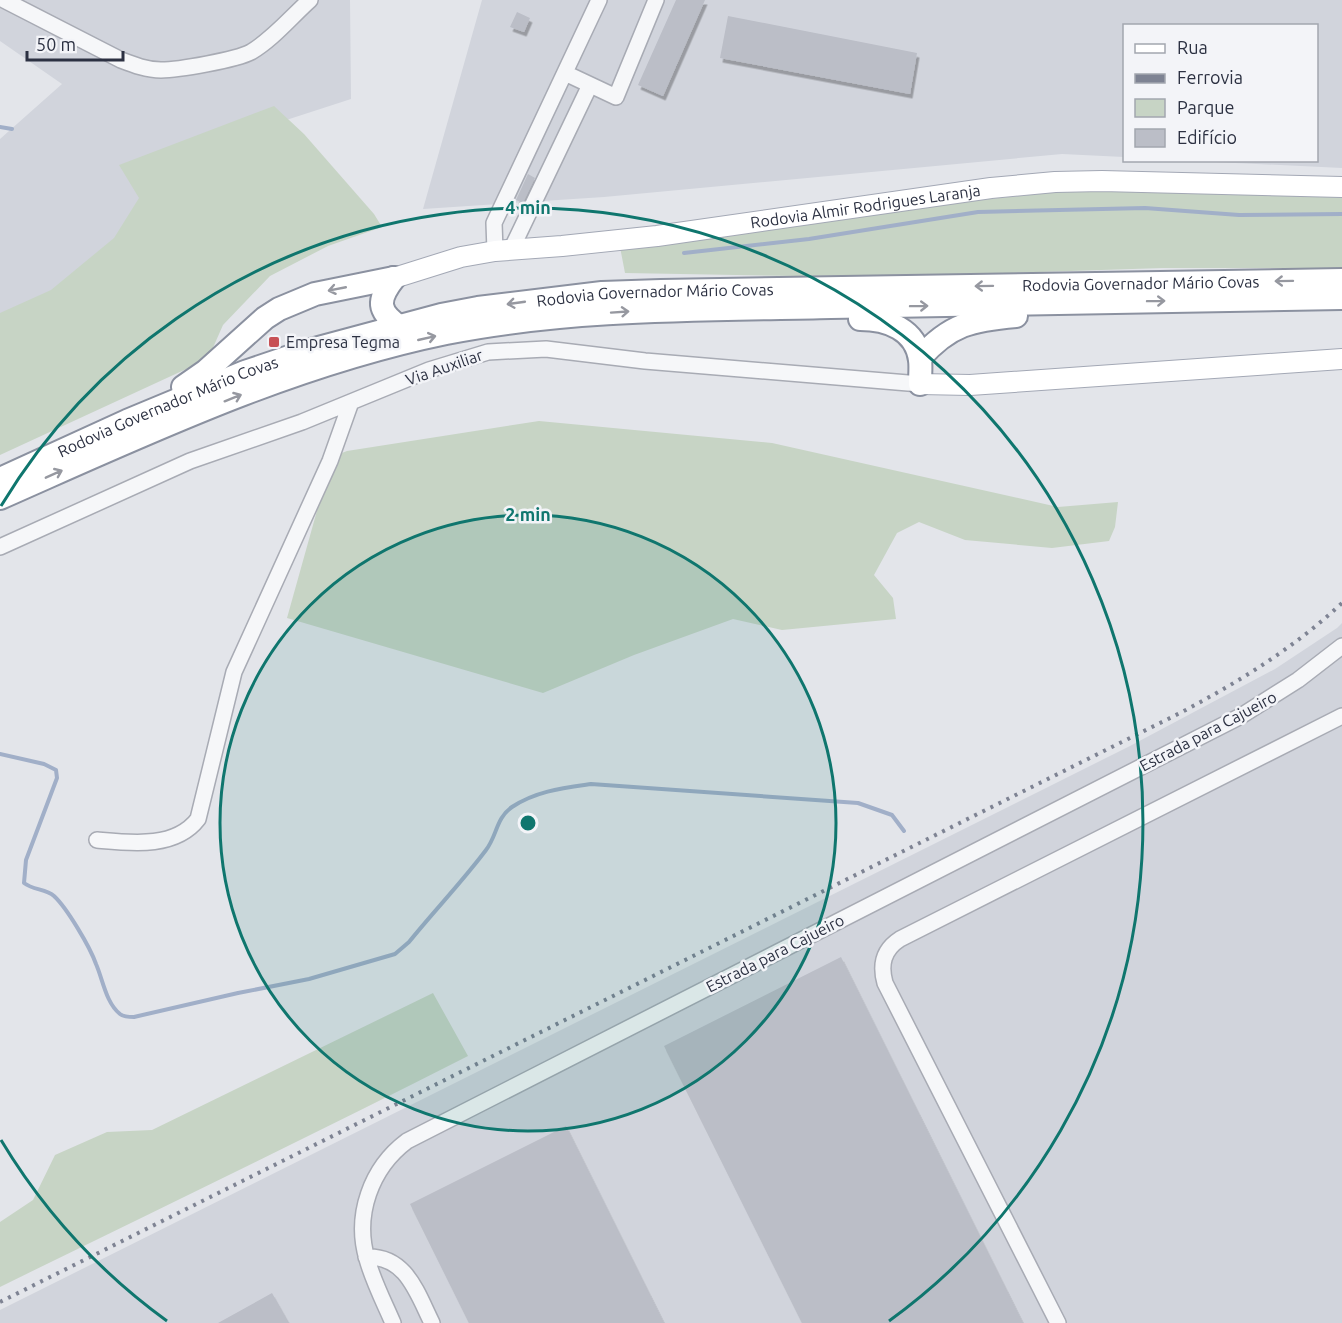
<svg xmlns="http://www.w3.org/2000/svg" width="1342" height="1323" viewBox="0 0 1342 1323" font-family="Ubuntu,sans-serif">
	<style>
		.built { fill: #d1d4dc }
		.green { fill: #c7d4c5 }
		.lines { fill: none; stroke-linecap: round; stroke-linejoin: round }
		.stream { stroke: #a1afc8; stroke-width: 4 }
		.building { fill: #bbbec7; filter: url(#shadow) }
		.minor-casing { stroke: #a8abb4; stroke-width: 18 }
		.major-casing { stroke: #a3a8b5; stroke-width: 22 }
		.highway-casing { stroke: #8b91a0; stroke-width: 26 }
		.minor { stroke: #f6f7f9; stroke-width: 15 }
		.major { stroke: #fff; stroke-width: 20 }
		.highway { stroke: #fff; stroke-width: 22 }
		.rail { stroke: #7e8393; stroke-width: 4; stroke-dasharray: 3 6; stroke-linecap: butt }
		.oneway { stroke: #9698a0 }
		.ring { fill: none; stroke: #0f766e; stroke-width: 3 }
		.poi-dot { fill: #c75155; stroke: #f3f4f8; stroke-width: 2 }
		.labels { text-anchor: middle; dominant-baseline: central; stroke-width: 5; stroke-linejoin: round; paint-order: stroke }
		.street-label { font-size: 16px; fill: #2c3142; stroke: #f3f4f8 }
		.poi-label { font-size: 16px; fill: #2c3142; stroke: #f3f4f8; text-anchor: start }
		.centre { fill: #0f766e; stroke: #f3f4f8; stroke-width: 3 }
		.ring-label { font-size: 18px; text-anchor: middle; font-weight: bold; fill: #0f766e; stroke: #f3f4f8; stroke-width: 5; stroke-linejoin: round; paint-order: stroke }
	</style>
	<defs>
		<filter id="shadow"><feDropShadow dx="2.5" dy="4.5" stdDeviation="0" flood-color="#0004"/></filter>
	</defs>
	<rect width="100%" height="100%" fill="#e3e5ea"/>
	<path class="built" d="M0,0H350L351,99L141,167L161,206L64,295L0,328V139L62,84L0,41Z
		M482,0H1342V168L1194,161L1316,160V26H1124V157L1062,154L604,197L423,209Z
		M1342,623V1323H0V1310L1130,746L1275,669L1337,628Z"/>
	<path class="green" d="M274,106L304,134L374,214L382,227L328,246L270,276L223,325L208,359L0,455V313L51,290L114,238L139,198L119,165Z
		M1096,188L1342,194V268H1163L981,274L798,276L625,273L620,247L673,232Z
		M539,421L772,443L1058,507L1118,502L1115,527L1109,541L1052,548L965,540L919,522L897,533L874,575L893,598L896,619L782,630L733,619L634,655L543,693L287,618L332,457L347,451Z
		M433,993L468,1056C313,1135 156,1210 0,1287V1222L33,1200L55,1155L107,1132L152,1130Z"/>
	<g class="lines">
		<path class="stream" d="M0,127L12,129
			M684,253L809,239L978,212L1145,208L1239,215L1342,214
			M0,754L44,764L56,770L57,778L26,860L24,883C33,890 46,889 54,896C67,908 90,947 96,964C103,980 106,1003 120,1014C124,1017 129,1017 134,1017L238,993L309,979L395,954L409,942C434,911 462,882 486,850C497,836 496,818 512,807C536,791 563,788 591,784L858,803L892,815L904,831"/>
	</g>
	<path class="building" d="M676,0H705L663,96L638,85Z
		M517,12L530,18L524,32L510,27Z
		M728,16L917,53L910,94L720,58Z
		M528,174L535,178L523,203L516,200Z
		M841,957L1023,1323H802L664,1046Z
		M566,1126L664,1323H469L410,1204Z
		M272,1293L289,1323H218Z"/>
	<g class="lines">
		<g class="minor-casing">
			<path id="minor" d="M4,0L121,60C134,65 147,70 161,70C178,70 236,60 251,52C273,39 291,17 310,0
				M565,73L616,97L656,0
				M511,250L590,85
				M495,251L494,223L599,0
				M0,547L190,461L302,422L429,370L488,352L546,349L645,361L920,384
				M97,840C130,843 175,849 198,819L234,672L330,461L351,402
				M366,1257C406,1255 417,1293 432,1323
				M393,1323C384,1302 373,1281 367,1259C354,1215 371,1168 407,1141L1241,716L1298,680L1342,646
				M1058,1323L885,983C880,965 883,950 900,939L1342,716"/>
		</g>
		<g class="major-casing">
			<g id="major">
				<path id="s1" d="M394,278L461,257L495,251L562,246L657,236L991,188L1055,182L1102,181L1342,187"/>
				<path d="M920,384L970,385L1342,359"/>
			</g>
		</g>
		<g class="highway-casing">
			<g id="highway">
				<path d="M394,278C377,300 377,311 400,327"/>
				<path d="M860,319C887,319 916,329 920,360C921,367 920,376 920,384"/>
				<path d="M920,358C950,324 972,320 1016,316"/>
				<path d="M183,387L206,371L265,318L279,309L315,294L394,278"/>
				<path id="s2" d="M0,479L127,421L245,372L307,351L441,315L478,308L602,293L661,291L1342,280"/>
				<path d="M0,498C145,434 290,365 446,333C573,308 702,310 831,307C1001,304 1172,301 1342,298"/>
			</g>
		</g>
		<use href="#minor" class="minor"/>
		<use href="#major" class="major"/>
		<use href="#highway" class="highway"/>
		<path class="rail" d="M0,1302L1182,712C1240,681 1294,648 1342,603"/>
	</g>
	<defs><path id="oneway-shaft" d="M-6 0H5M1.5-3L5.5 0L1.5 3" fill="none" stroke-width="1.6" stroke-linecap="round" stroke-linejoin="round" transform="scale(1.5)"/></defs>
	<g class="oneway">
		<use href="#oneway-shaft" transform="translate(1284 281) rotate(179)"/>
		<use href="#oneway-shaft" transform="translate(984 286) rotate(179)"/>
		<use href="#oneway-shaft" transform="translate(337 289) rotate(169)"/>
		<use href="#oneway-shaft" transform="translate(1156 301) rotate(-1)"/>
		<use href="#oneway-shaft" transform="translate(516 303) rotate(172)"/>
		<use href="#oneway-shaft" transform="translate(919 306) rotate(-1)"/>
		<use href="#oneway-shaft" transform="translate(620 312) rotate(-4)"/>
		<use href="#oneway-shaft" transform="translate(427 338) rotate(-13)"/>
		<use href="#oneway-shaft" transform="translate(233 398) rotate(-22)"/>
		<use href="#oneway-shaft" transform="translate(54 474) rotate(-24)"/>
	</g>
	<circle cx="528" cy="823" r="308" fill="#0f766e" fill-opacity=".12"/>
	<g class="ring">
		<circle cx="528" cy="823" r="308"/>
		<path d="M167 1321A615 615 0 0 1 1 1140M1 506A615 615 0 1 1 889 1321"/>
	</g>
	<rect class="poi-dot" x="268" y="336" width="12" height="12" rx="3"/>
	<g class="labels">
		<g class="street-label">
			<text stroke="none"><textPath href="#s1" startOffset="478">Rodovia Almir Rodrigues Laranja</textPath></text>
			<text stroke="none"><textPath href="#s2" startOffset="1173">Rodovia Governador Mário Covas</textPath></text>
			<text stroke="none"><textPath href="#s2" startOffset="687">Rodovia Governador Mário Covas</textPath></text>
			<text transform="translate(444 367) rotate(-19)">Via Auxiliar</text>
			<text stroke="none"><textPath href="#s2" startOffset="183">Rodovia Governador Mário Covas</textPath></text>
			<text transform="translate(1208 731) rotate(-28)">Estrada para Cajueiro</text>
			<text transform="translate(775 953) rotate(-27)">Estrada para Cajueiro</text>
		</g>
		<g class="poi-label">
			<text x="286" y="342">Empresa Tegma</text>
		</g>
	</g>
	<circle cx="528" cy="823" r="9" class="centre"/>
	<g class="ring-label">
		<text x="528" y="214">4 min</text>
		<text x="528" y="521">2 min</text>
	</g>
	<rect x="1123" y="24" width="195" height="138" fill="#f3f4f8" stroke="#a3a6af" stroke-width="1.5"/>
	<rect x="1135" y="44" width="30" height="9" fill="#ffffff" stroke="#a3a6af" stroke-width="1.5"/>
	<text x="1177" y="54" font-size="18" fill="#2c3142">Rua</text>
	<rect x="1135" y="74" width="30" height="9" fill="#7e8393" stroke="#a3a6af" stroke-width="1.5"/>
	<text x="1177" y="84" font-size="18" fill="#2c3142">Ferrovia</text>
	<rect x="1135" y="99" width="30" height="18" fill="#c7d4c5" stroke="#a3a6af" stroke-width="1.5"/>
	<text x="1177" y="114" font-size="18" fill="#2c3142">Parque</text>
	<rect x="1135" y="129" width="30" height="18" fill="#bbbec7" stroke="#a3a6af" stroke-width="1.5"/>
	<text x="1177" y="144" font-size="18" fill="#2c3142">Edifício</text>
	<path d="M27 51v9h96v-9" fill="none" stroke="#2c3142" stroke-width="3"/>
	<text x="36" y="51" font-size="18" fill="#2c3142" stroke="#f3f4f8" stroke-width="4.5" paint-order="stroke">50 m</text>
</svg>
